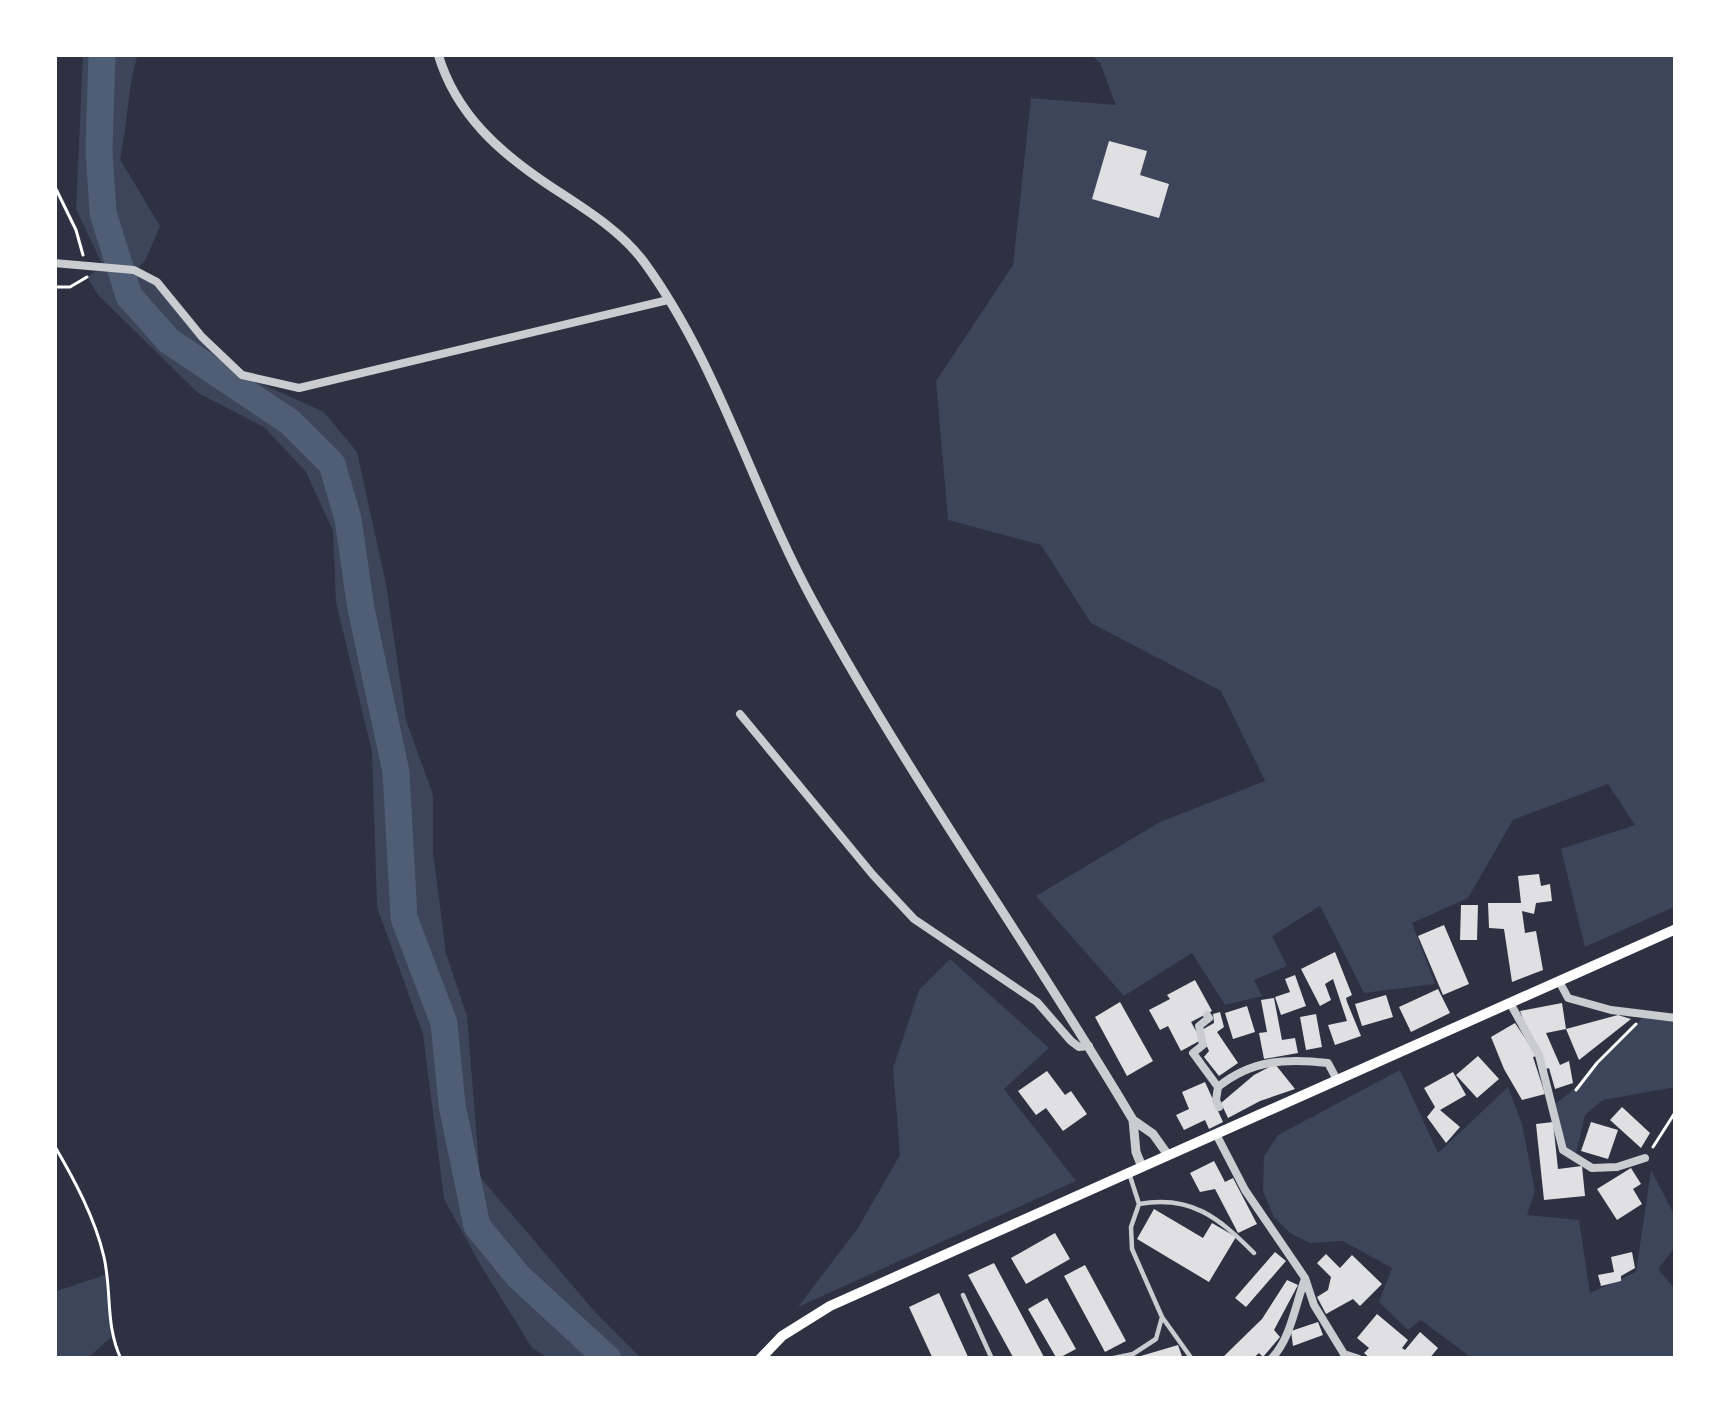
<svg xmlns="http://www.w3.org/2000/svg" width="1730" height="1413" viewBox="0 0 1730 1413" font-family="'Source Sans 3',sans-serif">
	<style>
		.green { fill: #3c4559 }
		.lines { fill: none; stroke-linecap: round; stroke-linejoin: round }
		.river { stroke: #4f5d75; stroke-width: 27 }
		.building { fill: #e0e0e3 }
		.path { stroke: #fff; stroke-width: 3 }
		.service { stroke: #caccd0; stroke-width: 4.5 }
		.minor { stroke: #caccd0; stroke-width: 8 }
		.tertiary { stroke: #caccd0; stroke-width: 9 }
		.secondary { stroke: #fff; stroke-width: 10 }
	</style>
	<rect width="100%" height="100%" fill="#2d3142"/>
	<path class="green" d="M83,54H138C127,88 128,123 120,159L160,226L145,261L135,270L157,282L242,375L324,412L357,452L386,584L406,720L433,795V851L446,953L467,1016L480,1177L596,1313L642,1359H550L532,1348L480,1264L444,1199L423,1034L377,907L372,752L336,602L333,531L306,472L264,427L198,393L98,295L87,277L103,266L76,209Z
		M1090,54H1676V906L1585,947L1561,849L1635,825L1608,784L1513,820L1468,898L1412,923L1435,984L1364,993L1320,906L1272,936L1287,966L1254,980L1262,996L1225,1005L1192,953L1124,996L1036,896L1160,822L1265,781L1221,691L1091,623L1041,545L948,520L936,381L1013,265L1031,98L1116,105L1100,63Z
		M950,959L1049,1048L1004,1089L1076,1181L798,1307L858,1228L900,1155L893,1068L919,990Z
		M1646,1014L1676,1018V1087L1603,1100L1585,1115L1575,1158L1563,1150L1552,1106C1586,1083 1616,1044 1646,1014Z
		M1400,1070L1438,1153L1508,1087L1522,1124L1535,1191L1527,1215L1579,1220L1590,1293L1636,1272L1651,1170L1676,1218V1246L1658,1269L1676,1290V1359H1473L1421,1320L1408,1330L1379,1302L1392,1268L1343,1241L1310,1243L1290,1233L1274,1217L1263,1191L1264,1156L1278,1135Z
		M105,1275L111,1337L87,1359H54V1292Z"/>
	<g class="lines">
		<path class="river" d="M102,54L99,150L103,213L129,296L169,341L290,422L332,464L348,519L361,609L396,772L404,918L444,1023L452,1105L477,1226L518,1276L608,1359"/>
	</g>
	<path class="building" d="M1109,141L1147,151L1140,175L1169,184L1159,218L1092,199Z
		M1539,874L1541,886L1550,884L1552,901L1536,903L1534,914L1522,911L1525,933L1536,931L1543,970L1512,982L1504,929L1489,928L1488,903H1521L1518,876Z
		M1461,905H1478L1477,940H1460Z
		M1444,925L1469,984L1443,995L1418,936Z
		M1335,952L1352,995L1346,998L1347,1002L1361,1036L1335,1045L1328,1025L1347,1021L1333,979L1325,984L1331,1000L1320,1006L1301,969Z
		M1295,975L1306,1006L1281,1015L1275,997L1290,992L1285,979Z
		M1195,980L1212,1011L1191,1022L1201,1040L1181,1051L1168,1026L1160,1030L1149,1010L1170,999L1167,995Z
		M1438,989L1450,1013L1411,1032L1399,1007Z
		M1386,995L1393,1017L1362,1026L1355,1004Z
		M1274,998L1282,1040L1295,1038L1298,1053L1264,1059L1259,1033L1267,1032L1261,1000Z
		M1120,1002L1153,1061L1127,1076L1095,1017Z
		M1562,1003L1566,1029L1546,1033L1560,1065L1569,1061L1573,1083L1555,1089L1549,1068L1543,1070L1520,1011Z
		M1247,1006L1255,1032L1233,1039L1225,1013Z
		M1220,1012L1224,1027L1217,1032L1238,1063L1219,1076L1204,1057L1209,1051L1200,1031L1214,1023L1213,1014Z
		M1316,1014L1322,1047L1306,1050L1300,1017Z
		M1618,1015L1631,1019L1579,1060L1566,1029Z
		M1515,1023L1537,1056L1533,1057L1545,1094L1522,1100L1504,1069L1491,1037Z
		M1478,1056L1499,1079L1477,1098L1456,1075Z
		M1275,1064L1295,1089L1260,1101L1228,1118L1221,1103L1254,1075Z
		M1047,1071L1065,1095L1071,1091L1087,1114L1063,1131L1046,1108L1036,1115L1018,1091Z
		M1453,1072L1466,1095L1440,1110L1460,1127L1446,1143L1427,1117L1435,1107L1424,1088Z
		M1205,1082L1223,1122L1209,1129L1205,1120L1184,1130L1176,1115L1189,1109L1182,1092Z
		M1622,1107L1650,1133L1641,1148L1610,1120Z
		M1553,1122L1558,1169L1582,1166L1585,1196L1544,1200L1536,1124Z
		M1591,1122L1618,1130L1608,1159L1581,1151Z
		M1214,1161L1225,1182L1233,1178L1257,1224L1238,1233L1215,1189L1200,1192L1190,1173Z
		M1631,1168L1641,1184L1633,1189L1642,1204L1617,1220L1597,1189Z
		M1154,1209L1203,1238L1212,1223L1236,1237L1209,1282L1137,1239Z
		M1055,1233L1070,1259L1026,1284L1011,1258Z
		M1275,1252L1286,1261L1246,1307L1235,1298Z
		M1632,1252L1635,1268L1621,1276V1281L1601,1286L1598,1275L1614,1272L1611,1257Z
		M1326,1254L1340,1268L1352,1255L1382,1284L1360,1306L1353,1299L1326,1314L1317,1297L1328,1290L1331,1277L1317,1263Z
		M994,1263L1045,1359H1014L968,1275Z
		M1085,1265L1126,1341L1105,1352L1064,1276Z
		M1287,1280L1298,1285L1274,1330L1280,1337L1263,1357L1259,1353L1252,1359H1221L1262,1319Z
		M939,1293L969,1359H933L909,1307Z
		M1047,1298L1076,1349L1057,1359L1028,1309Z
		M1377,1314L1408,1340L1402,1348L1405,1350L1420,1332L1438,1348L1429,1359H1371L1364,1353L1369,1348L1357,1338Z
		M1318,1322L1323,1335L1293,1346L1291,1331Z
		M1178,1345L1183,1359H1135L1134,1358Z"/>
	<g class="lines">
		<path class="path" d="M54,185L76,230L83,255
			M54,287H70L87,277
			M1576,1090L1597,1063L1636,1024
			M54,1145C74,1179 95,1218 104,1257C112,1293 105,1324 121,1359
			M1653,1147L1676,1111"/>
		<path class="service" d="M1139,1204C1191,1195 1218,1217 1254,1253
			M963,1295L992,1359
			M1162,1317L1192,1359
			M1109,1359L1133,1354L1156,1339L1162,1317L1132,1249L1131,1227L1139,1204L1129,1173"/>
		<path class="minor" d="M54,263L134,270L157,282L202,337L242,375L299,388L668,300
			M740,714L873,875L914,919L1037,1002L1071,1041L1079,1047L1089,1046
			M1559,981L1568,998L1611,1010L1676,1018
			M1510,1003L1539,1055L1563,1150L1592,1168L1617,1167L1645,1158
			M1207,1015L1209,1018L1199,1026L1203,1045L1193,1053L1218,1087
			M1219,1107L1216,1100L1218,1087C1251,1060 1286,1058 1328,1063L1337,1080
			M1216,1134L1245,1190L1305,1278L1314,1305L1333,1336L1344,1354L1359,1359
			M1271,1359C1291,1339 1295,1305 1305,1279"/>
		<path class="tertiary" d="M438,54C456,115 501,154 553,188C585,209 621,231 644,262C719,365 753,492 814,603C911,781 1030,946 1133,1120L1153,1134L1168,1155
			M1133,1120L1136,1152L1142,1167"/>
		<path class="secondary" d="M760,1359L782,1336L830,1306L1676,929"/>
	</g>
	<rect width="1730" height="1413" fill="none" stroke="#ffffff" stroke-width="114"/>
</svg>
